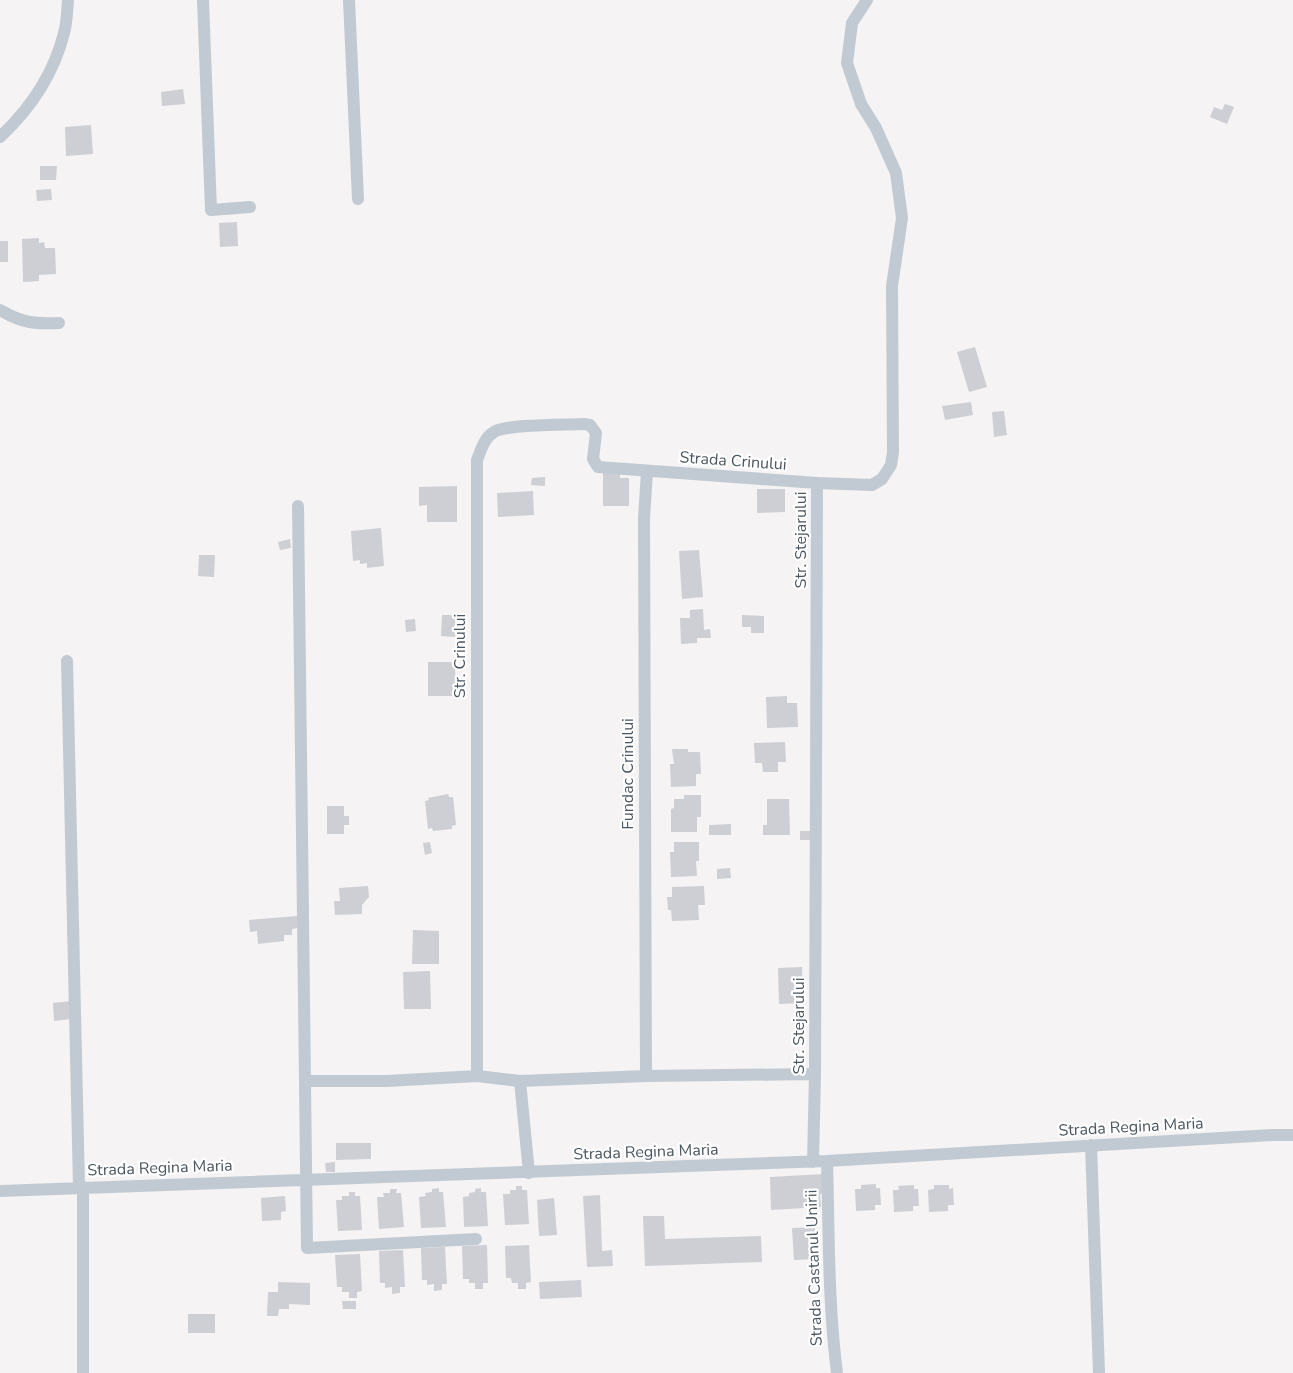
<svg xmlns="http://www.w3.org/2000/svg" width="1293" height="1373" viewBox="0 0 1293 1373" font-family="'Nunito Sans',sans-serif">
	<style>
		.building { fill: #cdcfd5 }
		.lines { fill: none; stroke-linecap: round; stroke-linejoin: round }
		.minor { stroke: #c1cad2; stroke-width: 12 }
		.labels { text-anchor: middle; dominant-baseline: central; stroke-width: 4.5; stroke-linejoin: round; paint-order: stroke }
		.street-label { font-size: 16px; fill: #4a5661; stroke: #fff }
	</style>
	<rect width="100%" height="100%" fill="#f5f3f3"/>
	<path class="building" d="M183,89L185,104L162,106L161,92Z
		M1225,104L1234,107L1227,124L1210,117L1214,107L1222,110Z
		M91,125L93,154L66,156L65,127Z
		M40,166H57L56,180H40Z
		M51,189L52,200L37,201L36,190Z
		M237,222L238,246L220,247L219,223Z
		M39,238V243L44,242L45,248H55L56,274L39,275V281L23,282L22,239Z
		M0,241H8V262H0Z
		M975,347L987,387L969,392L957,352Z
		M971,402L973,415L945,420L942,406Z
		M1004,411L1007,435L994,437L992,412Z
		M603,473H620V478H629V506H603Z
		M545,477V486L531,485L532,478Z
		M457,486V522H427V505L419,506V487Z
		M757,489H785V512L757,513Z
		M533,491L534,515L498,517L497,493Z
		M381,528L384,566L367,568V563L360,564V560L353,561L351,531Z
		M290,539L291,548L280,550L278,542Z
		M699,550L703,597L682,599L679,551Z
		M199,555H215L214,577L198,576Z
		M703,609L704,630L710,629L711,638H697V643L681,644L680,618H690V610Z
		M442,615H458L457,637L441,636Z
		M742,615L764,616V633H751V627H742Z
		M415,619L416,631L406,632L405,620Z
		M428,662H455L456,696H428Z
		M787,696V703H797L798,727L767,728L766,697Z
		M785,742L786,762H778V772H763L762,763H755L754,743Z
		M672,749H688V752H700L701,774H696V786L671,787L670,764H674Z
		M448,794L449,797H453L456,825L452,826V829L433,831L432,828L428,829L425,801L429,800L428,798Z
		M684,795H701V817H697V832H671V809L674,808V799H684Z
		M767,799H789L790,835H763V825H767Z
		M327,806H344V816H349V825H344V834H327Z
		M731,824V835H709V825Z
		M800,831H813V840H800Z
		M430,842L432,853L425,855L423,843Z
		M674,842H699V861H696L697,876L671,877L670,852H674Z
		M730,868L731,878L717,879V869Z
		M368,886L369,897L362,905V914L335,915L334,901H340L339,888Z
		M704,886L705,905H698L699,920L672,921L671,910H668L667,897H672V887Z
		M297,916V928L292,929V935H284V941L258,944L257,931L250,932L249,920Z
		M413,930L439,931V964H412Z
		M802,967L803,1003L779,1004L778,968Z
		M430,971L431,1009H404L403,972Z
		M71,1001L72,1019L54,1021L53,1003Z
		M336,1143H371V1159L336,1160Z
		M335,1162V1172H326L325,1163Z
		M824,1174L825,1194H820L821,1207L771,1210L770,1177Z
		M876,1184V1188H880L881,1205H875V1210L856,1211L855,1189H861V1185Z
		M914,1185V1189H918L919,1206H913V1211L894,1212L893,1190H899L898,1186Z
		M934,1185H949V1189L953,1188L954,1205H948V1211L929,1212L928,1190L934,1189Z
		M516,1186H522V1190H527L529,1224L505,1225L503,1194H510V1190H516Z
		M439,1188V1192H443L446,1227L421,1228L419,1197L426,1196L425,1193L432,1192V1189Z
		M481,1188V1192H486L488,1226L464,1227L463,1197L469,1196V1193L475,1192V1189Z
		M390,1189H397L396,1193H401L404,1227L379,1229L377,1197H384L383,1193H390Z
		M349,1192H355V1196H360L362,1230L338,1231L336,1200H342V1196H349Z
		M600,1195L602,1251L612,1250L613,1266L587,1267L583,1196Z
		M285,1196L286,1211L281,1212V1220L262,1221L261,1198Z
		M554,1198L557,1235L539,1236L537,1200Z
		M643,1216H664L665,1239L761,1236L762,1262L645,1266Z
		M815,1227L817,1259L794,1260L792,1228Z
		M487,1245L488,1283H483V1289H475V1283H469V1279H463L462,1246Z
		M529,1245L531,1282L526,1283V1289H518V1283H512L511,1278H506L505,1246Z
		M445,1247L447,1284H442V1290L434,1291V1284L427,1285V1280H422L421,1248Z
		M403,1250L405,1287H400V1293L392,1294V1287L385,1288V1283H380L379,1251Z
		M360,1254L362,1291L357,1292V1298H349V1292H342V1287H337L335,1255Z
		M581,1280L582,1297L540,1299L539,1282Z
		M278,1282L310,1283V1305L289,1304V1309H279L278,1316H267L268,1292H278Z
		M342,1301H356V1309H343Z
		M188,1314H215V1333H188Z"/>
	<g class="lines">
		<path class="minor" d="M203,0L211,210L250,207
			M349,0L358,199
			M0,137C30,109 54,73 64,33C67,23 67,11 68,0
			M0,310C22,323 34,324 59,323
			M298,506L307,1248L476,1239
			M67,661L79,1187
			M477,1076V460C481,450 484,438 494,432C506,424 566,425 584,424L590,425L596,433L593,459L598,467L817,483
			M646,1076L644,518L647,472
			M306,1081H387L477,1076L520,1081L646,1076L815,1074
			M520,1081L529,1173
			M1091,1145L1099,1373
			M827,1161C829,1232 828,1303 837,1373
			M813,1162L815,1074L817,483L872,485L882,479L891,465L893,452L892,286L902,218L896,173L876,128L861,104L847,63L852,23L867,0
			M83,1187V1373
			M0,1191L827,1161L1272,1135H1293"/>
	</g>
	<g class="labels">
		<g class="street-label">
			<text transform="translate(733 461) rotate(4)">Strada Crinului</text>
			<text transform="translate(801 540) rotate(-90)">Str. Stejarului</text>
			<text transform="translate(460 656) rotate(-90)">Str. Crinului</text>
			<text transform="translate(628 774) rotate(-90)">Fundac Crinului</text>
			<text transform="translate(799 1026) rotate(-90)">Str. Stejarului</text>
			<text transform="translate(1131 1127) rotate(-3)">Strada Regina Maria</text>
			<text transform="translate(646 1152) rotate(-2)">Strada Regina Maria</text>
			<text transform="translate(160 1168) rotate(-2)">Strada Regina Maria</text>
			<text transform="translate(814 1268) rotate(-92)">Strada Castanul Unirii</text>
		</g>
	</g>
</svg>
